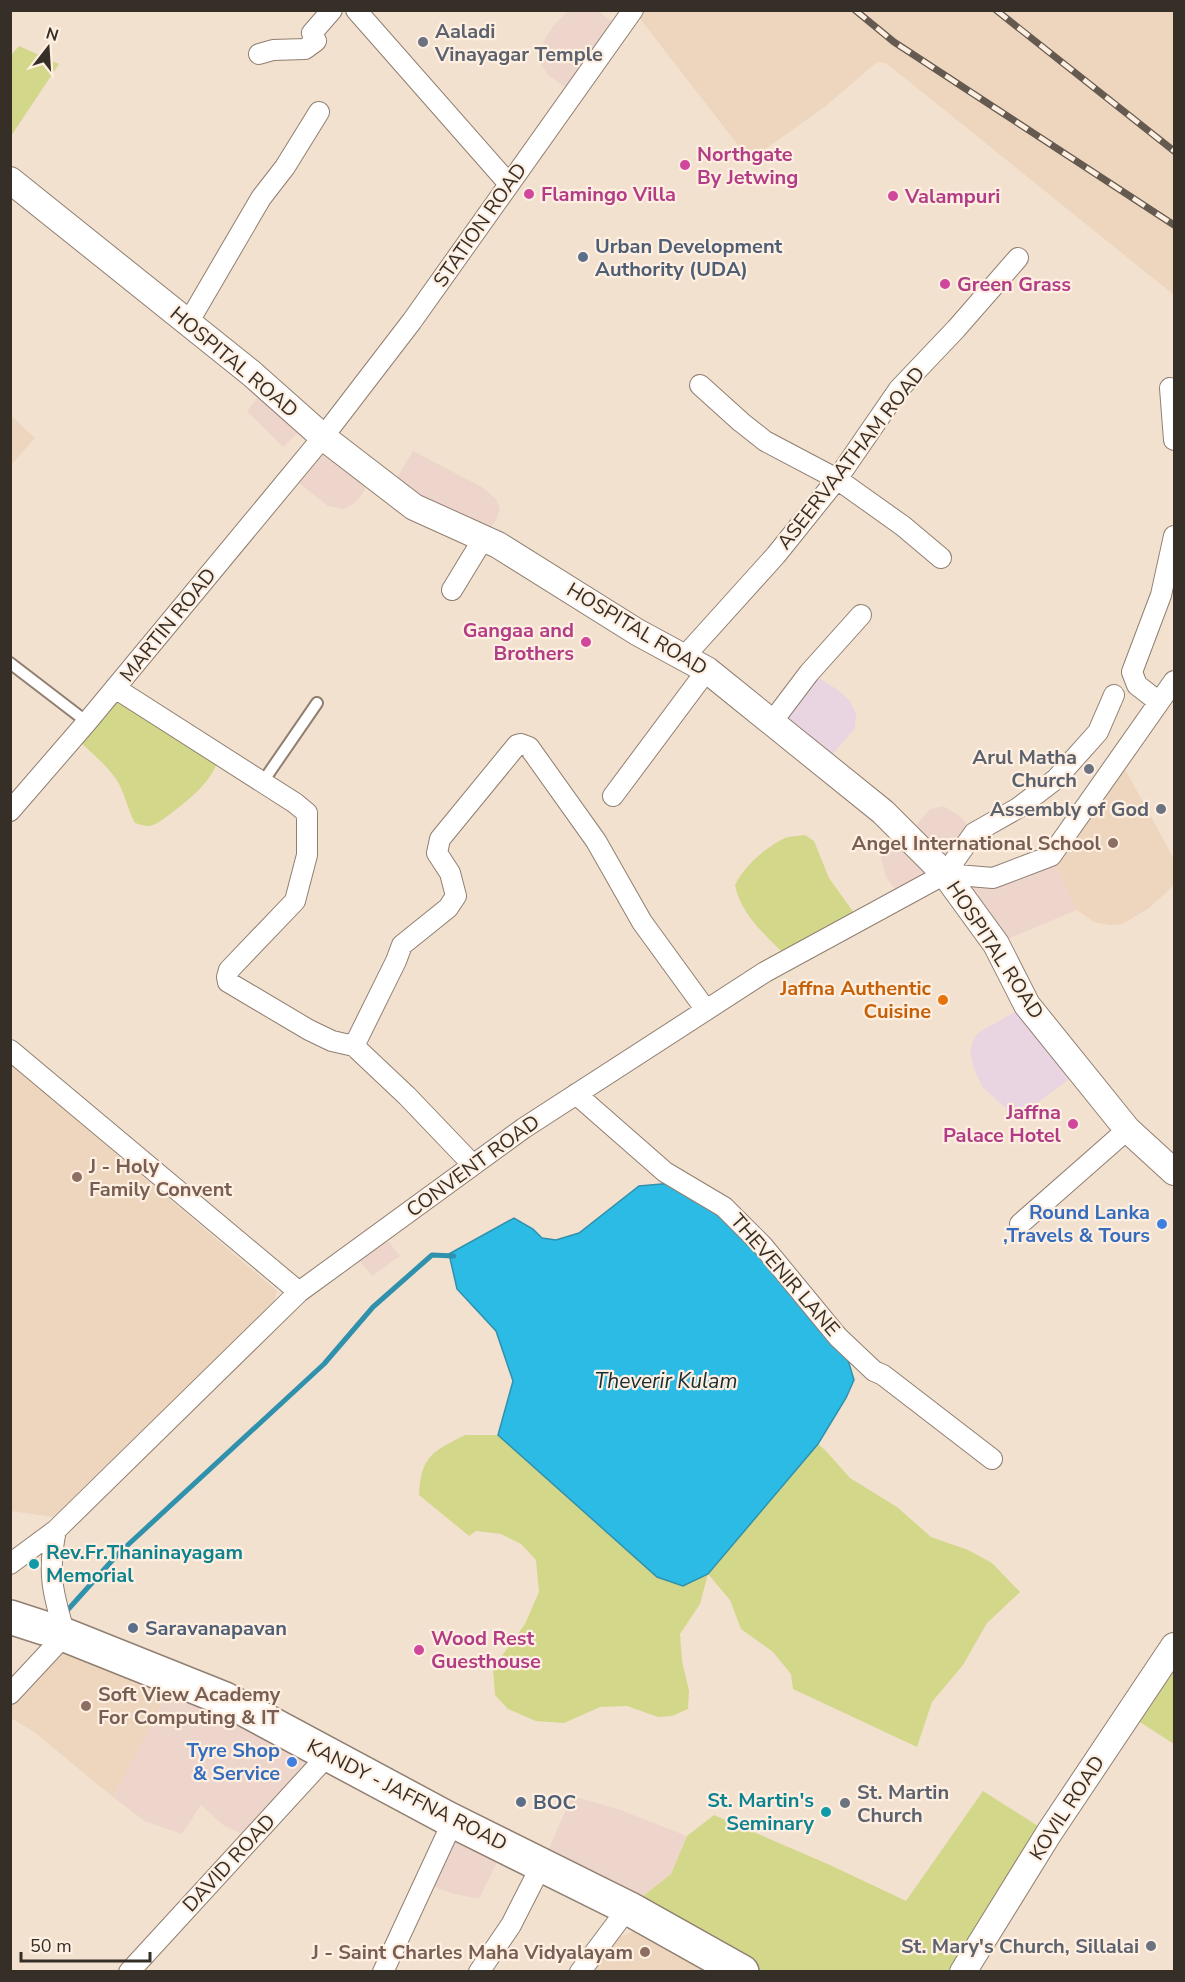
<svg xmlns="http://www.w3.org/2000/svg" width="1185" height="1982" viewBox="0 0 1185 1982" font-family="'Nunito Sans',sans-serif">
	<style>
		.commercial { fill: #edd5cb }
		.industrial { fill: #e9d4e1 }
		.built { fill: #edd5be }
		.green { fill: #d2d78a }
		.water { fill: #2cbbe5; stroke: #2f91ac; stroke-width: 1.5 }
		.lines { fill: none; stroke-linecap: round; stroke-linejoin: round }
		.stream { stroke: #2f91ac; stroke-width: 5 }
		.service-casing { stroke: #907f70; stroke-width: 14 }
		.minor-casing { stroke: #907f70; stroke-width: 22 }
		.tertiary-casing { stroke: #907f70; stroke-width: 28 }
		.trunk-casing { stroke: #907f70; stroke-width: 36 }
		.service { stroke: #fff; stroke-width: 10 }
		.minor { stroke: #fff; stroke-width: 20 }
		.tertiary { stroke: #fff; stroke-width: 26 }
		.trunk { stroke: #fff; stroke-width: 33 }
		.rail-casing { stroke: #645a50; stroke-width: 7 }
		.rail { stroke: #feefe1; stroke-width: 4.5; stroke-dasharray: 14; stroke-linecap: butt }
		.worship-dot { fill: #6b7280; stroke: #feefe1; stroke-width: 2 }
		.hotel-dot { fill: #d1479c; stroke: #feefe1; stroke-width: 2 }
		.service-dot { fill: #5c6f8a; stroke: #feefe1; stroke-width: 2 }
		.education-dot { fill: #8d6e63; stroke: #feefe1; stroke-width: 2 }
		.food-dot { fill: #e8710a; stroke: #feefe1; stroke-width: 2 }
		.shop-dot { fill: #3f7fe0; stroke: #feefe1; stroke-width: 2 }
		.culture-dot { fill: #0f9aa8; stroke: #feefe1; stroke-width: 2 }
		.labels { text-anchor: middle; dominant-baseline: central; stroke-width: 4.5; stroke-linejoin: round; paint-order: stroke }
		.worship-label { font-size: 20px; font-weight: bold; fill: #5b616d; stroke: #feefe1; text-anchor: end }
		.hotel-label { font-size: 20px; font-weight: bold; fill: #b23c85; stroke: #feefe1; text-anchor: start }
		.street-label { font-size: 20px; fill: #362f28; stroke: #feefe1 }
		.service-label { font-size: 20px; font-weight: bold; fill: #4e5e75; stroke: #feefe1; text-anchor: start }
		.education-label { font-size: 20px; font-weight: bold; fill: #785e54; stroke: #feefe1; text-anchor: end }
		.food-label { font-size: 20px; font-weight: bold; fill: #c56008; stroke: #feefe1; text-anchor: end }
		.shop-label { font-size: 20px; font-weight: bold; fill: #366cbe; stroke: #feefe1; text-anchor: end }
		.culture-label { font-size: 20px; font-weight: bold; fill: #0d838f; stroke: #feefe1; text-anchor: start }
		.water-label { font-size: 21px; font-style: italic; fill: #172d35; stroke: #feefe1 }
	</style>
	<rect width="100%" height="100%" fill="#f3e1d0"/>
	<path class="commercial" d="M568,11H598L620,28L574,93L548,75L541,64L540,55L544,41L553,26Z
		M266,387L307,424L283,447L247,411Z
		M323,437L373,476L361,496L352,505L343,509L328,506L290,476Z
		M413,451L482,487L496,499L500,509L496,520L483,539L390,489Z
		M943,806L960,816L974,833L945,873L994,878L1051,856L1077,910L996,944L945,874L901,897L886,877L881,858L889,845L907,836L930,809Z
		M381,1232L400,1256L372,1276L353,1253Z
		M175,1680L328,1755L251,1839L223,1825L201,1805L182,1834L146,1822L113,1797Z
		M572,1796L618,1809L687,1836L671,1874L628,1908L542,1864Z
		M453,1821L505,1846L479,1899L451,1893L437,1888L426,1879Z"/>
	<path class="industrial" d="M811,673L838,690L850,701L856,713L855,728L824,764L772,722Z
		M1027,1005L1080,1071L1017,1118L983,1088L974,1069L970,1052L973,1041L978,1033Z"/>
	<path class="built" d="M634,11H1174V295L886,63L877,62L827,105L760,153L751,154L741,149Z
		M11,416L35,438L11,465Z
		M1119,758L1174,859V885L1148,909L1122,924L1109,925L1094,922L1077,910L1051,856Z
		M11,1064L277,1291L273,1305L53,1517L11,1511Z
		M65,1635L175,1680L113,1797L34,1732L11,1718L10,1694Z
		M640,1929L714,1972H589L616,1938Z"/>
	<path class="green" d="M19,46L59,64L11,136V55Z
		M115,688L220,756C211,783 191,798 169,815C163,819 156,825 149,826C145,826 139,824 135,823C127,809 125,792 116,779C105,763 88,750 75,737Z
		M805,835L814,841L829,878L859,920L789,959C768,937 741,916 735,885C744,866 766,847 785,838C791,836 799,836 805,835Z
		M465,1435H498L656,1577L683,1586L708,1574L818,1444L826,1451L850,1478L897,1507L931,1537L968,1550L992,1563L1020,1592L987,1623L963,1665L932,1702L917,1747L793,1689L791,1674L773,1652L741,1629L730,1600L708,1574L700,1604L680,1634L682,1661L689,1691L688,1709L672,1716L658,1717L627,1706L600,1707L564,1723L536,1721L508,1709L495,1695L493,1668L525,1624L539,1592L536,1560L521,1544L501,1534L476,1531L469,1536L419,1495C421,1456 432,1452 465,1435Z
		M1174,1655V1744L1129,1715Z
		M983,1791L1049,1833L963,1971H742L628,1908L671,1874L687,1836L714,1815L830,1865L906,1901Z"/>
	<path class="water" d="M673,1183L736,1225L848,1360L854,1380L846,1398L818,1444L708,1574L683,1586L657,1577L498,1435L513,1381L496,1331L457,1289L449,1254L514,1218L533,1229L542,1238L556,1240L579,1233L639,1186Z"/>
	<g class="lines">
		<path class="stream" d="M64,1614L118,1554L324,1364L373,1307L432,1255L454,1256"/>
		<g class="service-casing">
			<path id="service" d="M10,663L87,722
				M262,783L317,703"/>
		</g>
		<g class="minor-casing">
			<path id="minor" d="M356,10L509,184
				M259,54L273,50L305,49L316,41L312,33L332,10
				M188,323L261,198L285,167L319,112
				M700,385L741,422L765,441L837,479L903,526L941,558
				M1170,388L1174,440
				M452,590L483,539
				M684,657L776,555L837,479L899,389L956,329L1018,258
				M115,688L295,803L307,813V855L295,901L229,970L227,977L228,982L309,1030L332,1041L354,1046L407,1096L473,1165
				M1159,702L1137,685L1132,672L1161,595L1174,536
				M772,722L809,673L861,615
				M613,796L707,670
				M10,811L87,722L323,437L412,321L633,10
				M945,874L993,878L1051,856L1174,681
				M354,1046L396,961L402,945L448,908L456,896L450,873L437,853L440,839L517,745L521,744L529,747L596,841L642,922L706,1010
				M10,1050L299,1292
				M576,1094L665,1172L724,1207L763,1246L838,1337L874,1371L883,1375L992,1459
				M1020,1224L1128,1129
				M10,1564L56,1530L299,1292L524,1128L765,972L945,874L974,833L1018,808L1056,779L1098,732L1114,695
				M10,1694L65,1635C53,1594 47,1573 56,1530
				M129,1972L328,1755
				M383,1972L453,1821
				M479,1972L511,1925L542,1864
				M580,1972L628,1908"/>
		</g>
		<g class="tertiary-casing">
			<path id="tertiary" d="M10,180L251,373L323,437L414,507L498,545L637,632L707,670L883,812L945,874L996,944L1027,1005L1127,1129L1174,1172
				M963,1972L1049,1833L1174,1646"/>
		</g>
		<g class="trunk-casing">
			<path id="trunk" d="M10,1617L44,1628
				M65,1635L225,1699L447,1818L628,1908L742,1972"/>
		</g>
		<use href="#service" class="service"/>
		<use href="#minor" class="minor"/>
		<use href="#tertiary" class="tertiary"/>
		<use href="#trunk" class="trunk"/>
		<g class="rail-casing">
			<path id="rail" d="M855,10L894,42L1174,225
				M996,10L1174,151"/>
		</g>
		<use href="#rail" class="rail"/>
	</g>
	<g class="worship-dot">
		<circle cx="423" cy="42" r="6"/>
		<circle cx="1089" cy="769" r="6"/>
		<circle cx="1161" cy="809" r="6"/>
		<circle cx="845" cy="1803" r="6"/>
		<circle cx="1151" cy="1946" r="6"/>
	</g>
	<g class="hotel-dot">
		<circle cx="685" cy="165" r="6"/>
		<circle cx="529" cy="194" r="6"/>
		<circle cx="893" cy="196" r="6"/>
		<circle cx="945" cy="284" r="6"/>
		<circle cx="586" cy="642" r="6"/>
		<circle cx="1073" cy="1124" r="6"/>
		<circle cx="419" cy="1650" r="6"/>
	</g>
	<g class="service-dot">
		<circle cx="583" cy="257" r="6"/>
		<circle cx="133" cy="1628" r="6"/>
		<circle cx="521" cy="1802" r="6"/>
	</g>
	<g class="education-dot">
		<circle cx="1113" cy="843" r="6"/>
		<circle cx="77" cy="1177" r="6"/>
		<circle cx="86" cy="1706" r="6"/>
		<circle cx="645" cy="1952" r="6"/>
	</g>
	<circle class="food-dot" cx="943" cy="1000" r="6"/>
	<g class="shop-dot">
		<circle cx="1162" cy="1224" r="6"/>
		<circle cx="292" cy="1762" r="6"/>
	</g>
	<g class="culture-dot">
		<circle cx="34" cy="1564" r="6"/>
		<circle cx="826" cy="1812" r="6"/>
	</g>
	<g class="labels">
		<g class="worship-label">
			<text x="435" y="31" text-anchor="start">Aaladi<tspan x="435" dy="23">Vinayagar Temple</tspan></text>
			<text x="1077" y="757">Arul Matha<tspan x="1077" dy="23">Church</tspan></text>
			<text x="1149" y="809">Assembly of God</text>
			<text x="857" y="1792" text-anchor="start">St. Martin<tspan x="857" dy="23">Church</tspan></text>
			<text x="1139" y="1946">St. Mary's Church, Sillalai</text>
		</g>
		<g class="hotel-label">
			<text x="697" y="154">Northgate<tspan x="697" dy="23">By Jetwing</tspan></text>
			<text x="541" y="194">Flamingo Villa</text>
			<text x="905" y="196">Valampuri</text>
			<text x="957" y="284">Green Grass</text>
			<text x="574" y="630" text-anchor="end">Gangaa and<tspan x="574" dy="23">Brothers</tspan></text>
			<text x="1061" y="1112" text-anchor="end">Jaffna<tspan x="1061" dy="23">Palace Hotel</tspan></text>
			<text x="431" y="1638">Wood Rest<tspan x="431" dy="23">Guesthouse</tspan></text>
		</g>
		<g class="street-label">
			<text transform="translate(480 225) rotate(-55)">STATION ROAD</text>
			<text transform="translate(234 362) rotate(40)">HOSPITAL ROAD</text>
			<text transform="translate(851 458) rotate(-52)">ASEERVAATHAM ROAD</text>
			<text transform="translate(168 625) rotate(-51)">MARTIN ROAD</text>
			<text transform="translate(637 629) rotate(31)">HOSPITAL ROAD</text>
			<text transform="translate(995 950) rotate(57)">HOSPITAL ROAD</text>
			<text transform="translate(473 1166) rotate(-36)">CONVENT ROAD</text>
			<text transform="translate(785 1275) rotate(49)">THEVENIR LANE</text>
			<text transform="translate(407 1795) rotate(27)">KANDY - JAFFNA ROAD</text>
			<text transform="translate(1067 1808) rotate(-57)">KOVIL ROAD</text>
			<text transform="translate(229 1863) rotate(-47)">DAVID ROAD</text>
		</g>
		<g class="service-label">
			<text x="595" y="246">Urban Development<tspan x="595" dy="23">Authority (UDA)</tspan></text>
			<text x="145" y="1628">Saravanapavan</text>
			<text x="533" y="1802">BOC</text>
		</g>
		<g class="education-label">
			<text x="1101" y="843">Angel International School</text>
			<text x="89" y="1166" text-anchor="start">J - Holy<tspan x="89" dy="23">Family Convent</tspan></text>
			<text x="98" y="1694" text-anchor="start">Soft View Academy<tspan x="98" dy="23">For Computing &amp; IT</tspan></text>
			<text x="633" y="1952">J - Saint Charles Maha Vidyalayam</text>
		</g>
		<g class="food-label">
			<text x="931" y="988">Jaffna Authentic<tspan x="931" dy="23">Cuisine</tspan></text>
		</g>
		<g class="shop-label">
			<text x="1150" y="1212">Round Lanka<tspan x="1150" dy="23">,Travels &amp; Tours</tspan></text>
			<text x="280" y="1750">Tyre Shop<tspan x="280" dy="23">&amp; Service</tspan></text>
		</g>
		<g class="culture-label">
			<text x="46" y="1552">Rev.Fr.Thaninayagam<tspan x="46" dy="23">Memorial</tspan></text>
			<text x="814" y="1800" text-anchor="end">St. Martin's<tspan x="814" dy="23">Seminary</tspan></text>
		</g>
		<g class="water-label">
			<text x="666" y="1381">Theverir Kulam</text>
		</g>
	</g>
	<rect width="1185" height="1982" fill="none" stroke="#362f28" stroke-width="24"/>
	<g transform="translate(48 48) rotate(17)" stroke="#feefe1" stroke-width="4.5" paint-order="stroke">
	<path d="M0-4.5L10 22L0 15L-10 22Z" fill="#362f28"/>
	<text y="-9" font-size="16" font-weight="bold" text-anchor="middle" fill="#362f28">N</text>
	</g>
	<path d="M21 1952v9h129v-9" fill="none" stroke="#362f28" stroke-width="3"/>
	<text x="30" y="1952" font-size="18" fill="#362f28" stroke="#feefe1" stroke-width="4.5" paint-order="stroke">50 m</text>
</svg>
